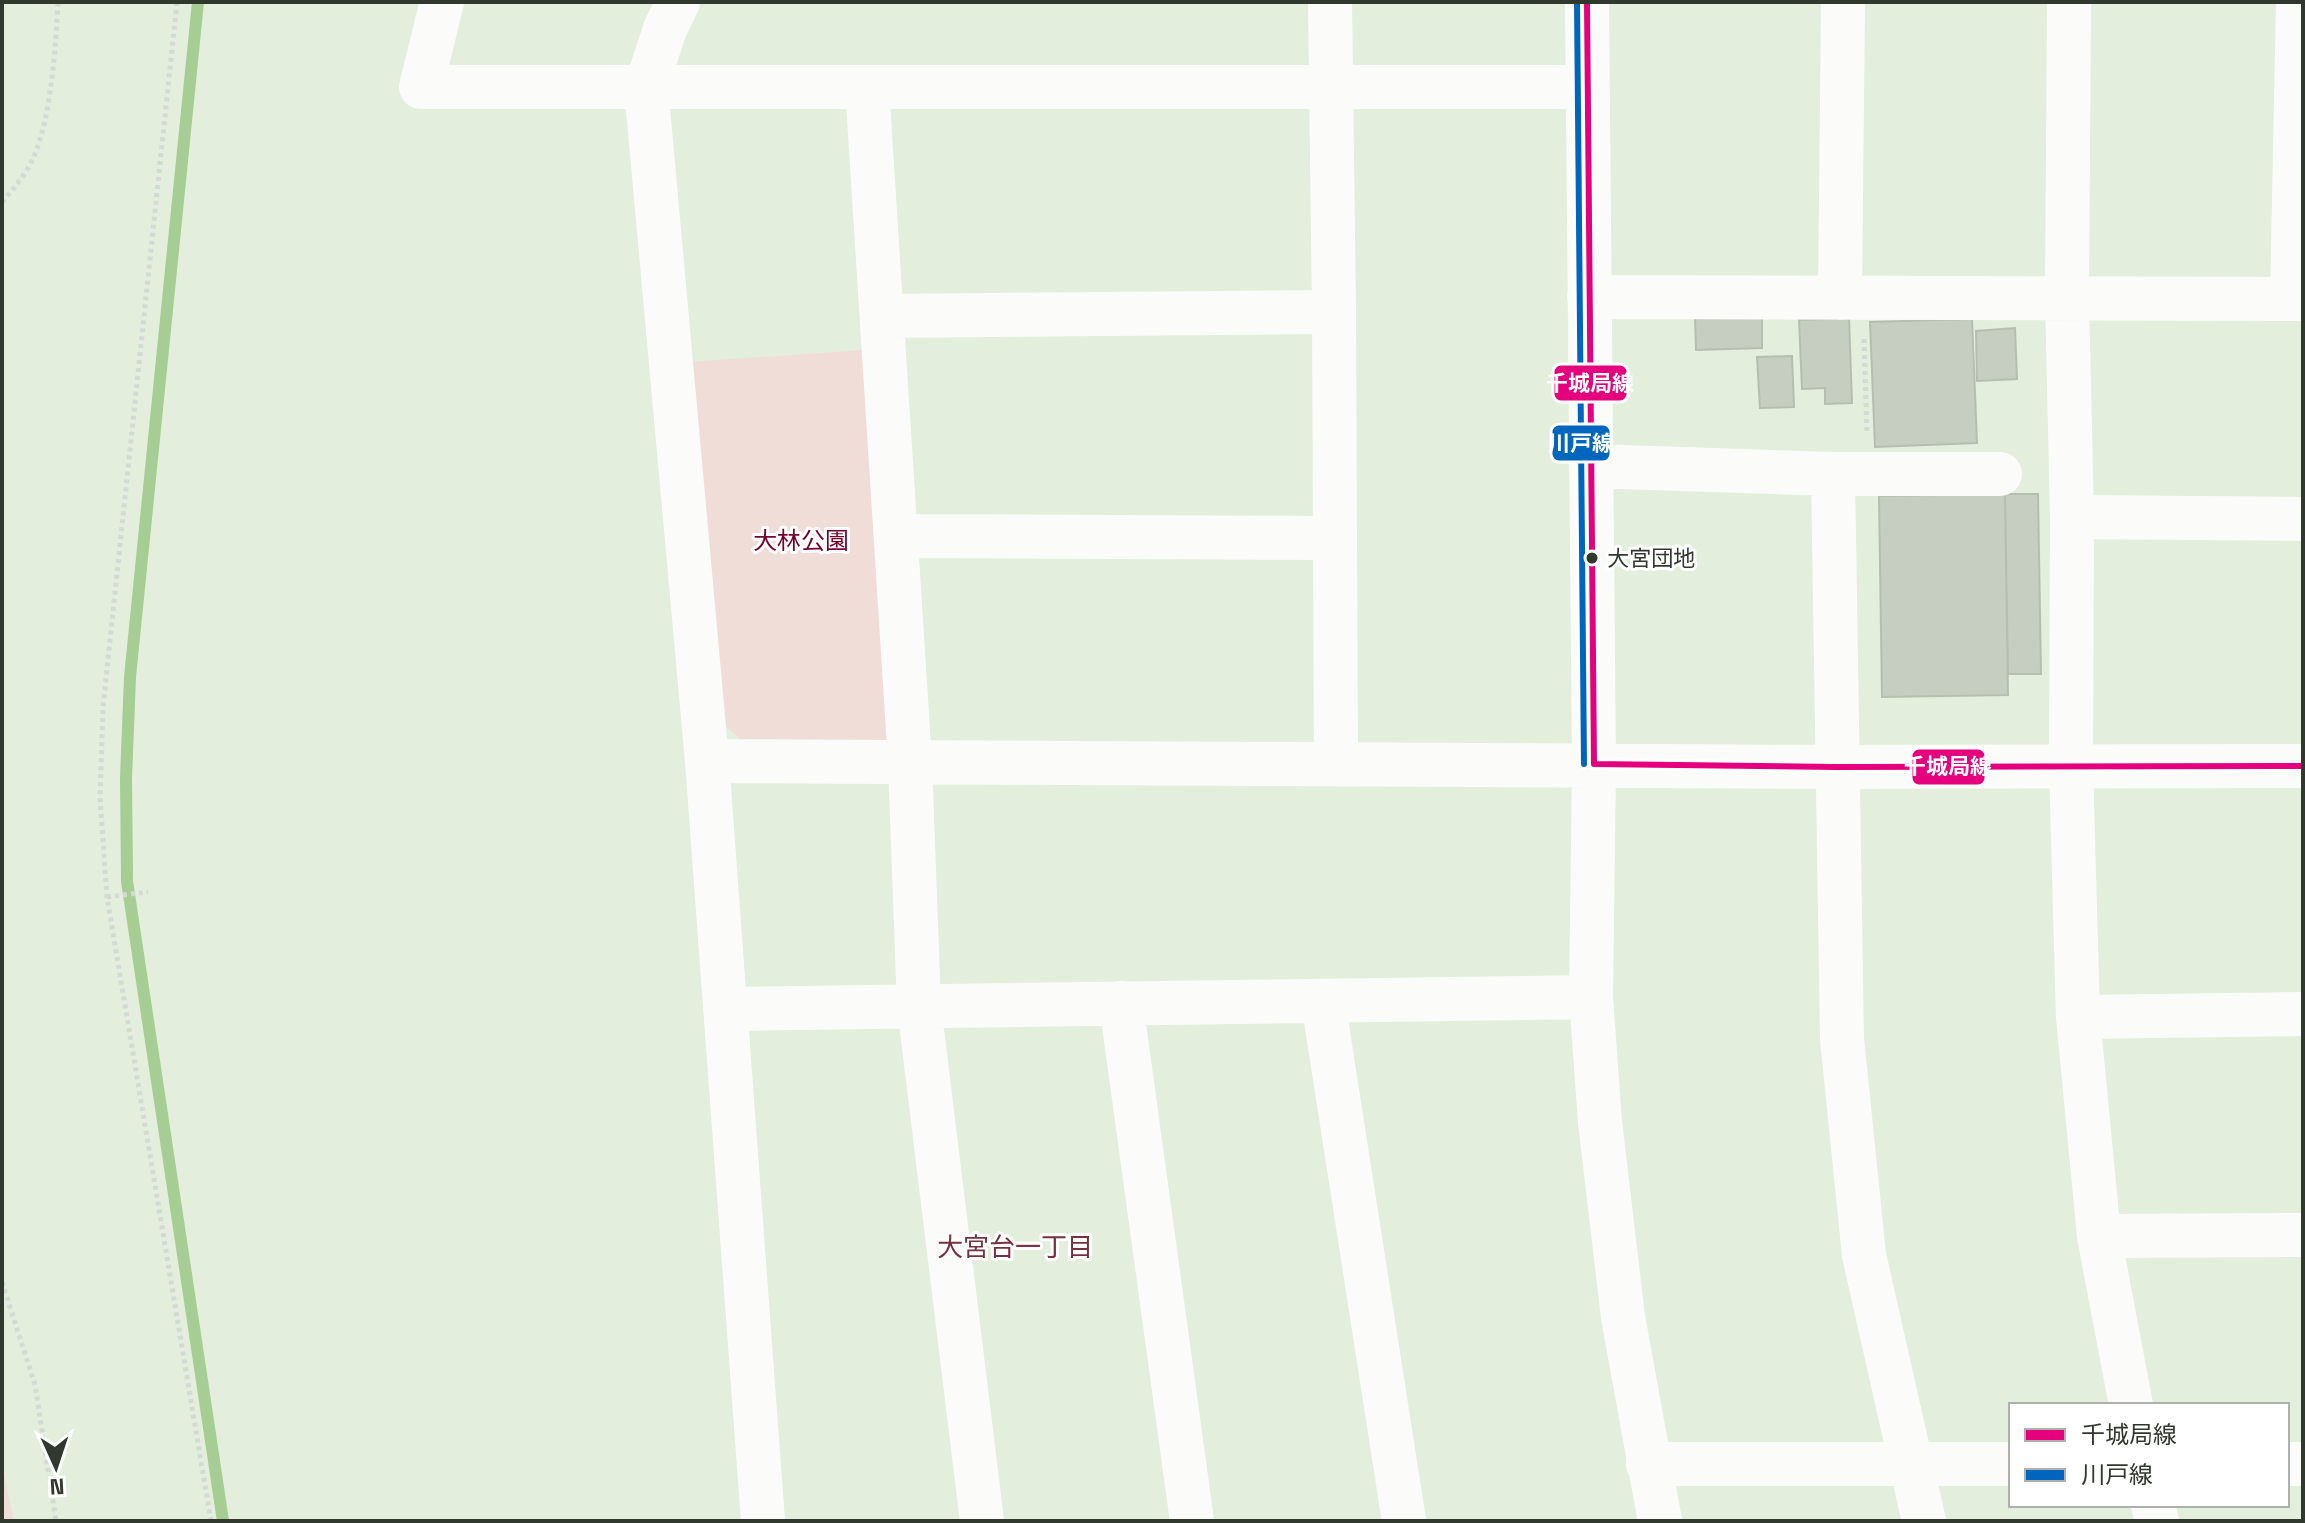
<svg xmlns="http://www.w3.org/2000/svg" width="2305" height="1523" viewBox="0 0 2305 1523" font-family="'Space Grotesk','Noto Sans JP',sans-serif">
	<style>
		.green { fill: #f1ddd8 }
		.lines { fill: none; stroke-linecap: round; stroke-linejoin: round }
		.stream { stroke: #a5cd94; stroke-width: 12 }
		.building { fill: #c6cec2; stroke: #b5beb0; stroke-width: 2 }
		.path { stroke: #d5d9d4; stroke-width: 5; stroke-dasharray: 4 4; stroke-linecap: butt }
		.minor { stroke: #fbfcfa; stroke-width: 44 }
		.bus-1-casing { stroke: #fff; stroke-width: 12 }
		.bus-2-casing { stroke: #fff; stroke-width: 12 }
		.bus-1 { stroke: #e5007d; stroke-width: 6 }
		.bus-2 { stroke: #0065bd; stroke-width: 6 }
		.bus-dot { fill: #31392e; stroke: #fff; stroke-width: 3 }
		.labels { text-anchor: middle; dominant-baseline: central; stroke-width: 6; stroke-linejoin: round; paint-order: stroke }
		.bus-label { font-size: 22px; fill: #31392e; stroke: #fff; text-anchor: start }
		.park-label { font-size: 24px; fill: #76002b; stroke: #fff }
		.neighbourhood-label { font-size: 26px; fill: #77303e; stroke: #fff }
		.line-badge { stroke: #fff; stroke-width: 3 }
		.badge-label { font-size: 22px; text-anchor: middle; font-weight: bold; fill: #fff }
	</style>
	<rect width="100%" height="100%" fill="#e3eedd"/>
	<path class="green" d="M881,349L889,740L745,743L714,716L687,362Z
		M2,1465L14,1521H2Z"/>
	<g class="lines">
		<path class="stream" d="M198,2L130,677L126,778L127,881L223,1521"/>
	</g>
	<path class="building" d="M1762,312V348L1696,350L1695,315Z
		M1849,318L1852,403L1825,404V388L1802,389L1799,320Z
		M1972,319L1977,443L1875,447L1870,322Z
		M2015,328L2017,379L1977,381L1976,331Z
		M1792,356L1794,407L1760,408L1757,357Z
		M2005,494H2038L2041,674H2008Z
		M2005,494L2008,695L1882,697L1879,496Z"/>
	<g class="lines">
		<path class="path" d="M177,2L103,707L100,798L107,897L211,1521
			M2,202C14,188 27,173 34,156C51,118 56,44 58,2
			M1864,339L1867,433
			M107,897L148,892
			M2,1282L35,1385L56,1521"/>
		<path class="minor" d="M442,2L421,87H1587
			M678,2L665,29L646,87L707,761L763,1521
			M1330,2L1334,312L1336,763
			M1587,2L1594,764L1591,997L1600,1122L1623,1317L1660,1521
			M2069,2L2067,298L2072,517L2071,766L2078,1017L2099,1236L2131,1405
			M867,87L910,762L919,1006L982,1521
			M1589,297L2303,299
			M1840,298L1843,2
			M2292,299L2298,2
			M882,316L1334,312
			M1591,466L1833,474L1842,1039L1864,1255L1924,1521
			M1833,474H2000
			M2072,517L2303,519
			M896,536L1333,538
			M707,761L1837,767L2303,766
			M1323,1001L1404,1521
			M1121,1003L1192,1521
			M725,1009L1591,997
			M2078,1017L2303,1014
			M2099,1236L2303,1235
			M1648,1464H2011
			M2287,1464H2303
			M2153,1505L2157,1521"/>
		<g class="bus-1-casing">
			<path id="bus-1" d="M1587,2L1594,764
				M1594,764L1837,767L2303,766"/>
		</g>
		<g class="bus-2-casing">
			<path id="bus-2" d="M1577,2L1584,764"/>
		</g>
		<use href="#bus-1" class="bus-1"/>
		<use href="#bus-2" class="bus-2"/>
	</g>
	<circle class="bus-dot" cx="1592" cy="558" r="7"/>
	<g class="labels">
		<g class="bus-label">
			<text x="1607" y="558">大宮団地</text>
		</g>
		<g class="park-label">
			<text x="801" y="540">大林公園</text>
		</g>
		<g class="neighbourhood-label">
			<text x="1015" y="1247">大宮台一丁目</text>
		</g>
	</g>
	<g class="line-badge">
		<rect x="1553" y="364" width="75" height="38" rx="8" fill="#e5007d"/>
		<rect x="1551" y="424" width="60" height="38" rx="8" fill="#0065bd"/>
		<rect x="1911" y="748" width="75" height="38" rx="8" fill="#e5007d"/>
	</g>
	<g class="badge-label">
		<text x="1590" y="391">千城局線</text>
		<text x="1581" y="451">川戸線</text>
		<text x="1948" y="774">千城局線</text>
	</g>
	<rect width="2305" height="1523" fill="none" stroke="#31392e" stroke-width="8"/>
	<rect x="2009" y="1403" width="280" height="104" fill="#ffffff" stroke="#adb0ab" stroke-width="2"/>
	<rect x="2025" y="1429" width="40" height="12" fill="#e5007d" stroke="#adb0ab" stroke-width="2"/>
	<text x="2081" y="1443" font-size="24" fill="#31392e">千城局線</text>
	<rect x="2025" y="1469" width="40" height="12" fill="#0065bd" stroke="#adb0ab" stroke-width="2"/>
	<text x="2081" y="1483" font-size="24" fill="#31392e">川戸線</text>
	<g transform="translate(56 1467) rotate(177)" stroke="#ffffff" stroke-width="6" paint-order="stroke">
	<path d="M0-6L14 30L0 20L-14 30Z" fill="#31392e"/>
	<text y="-12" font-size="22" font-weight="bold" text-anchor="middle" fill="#31392e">N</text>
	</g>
</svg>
